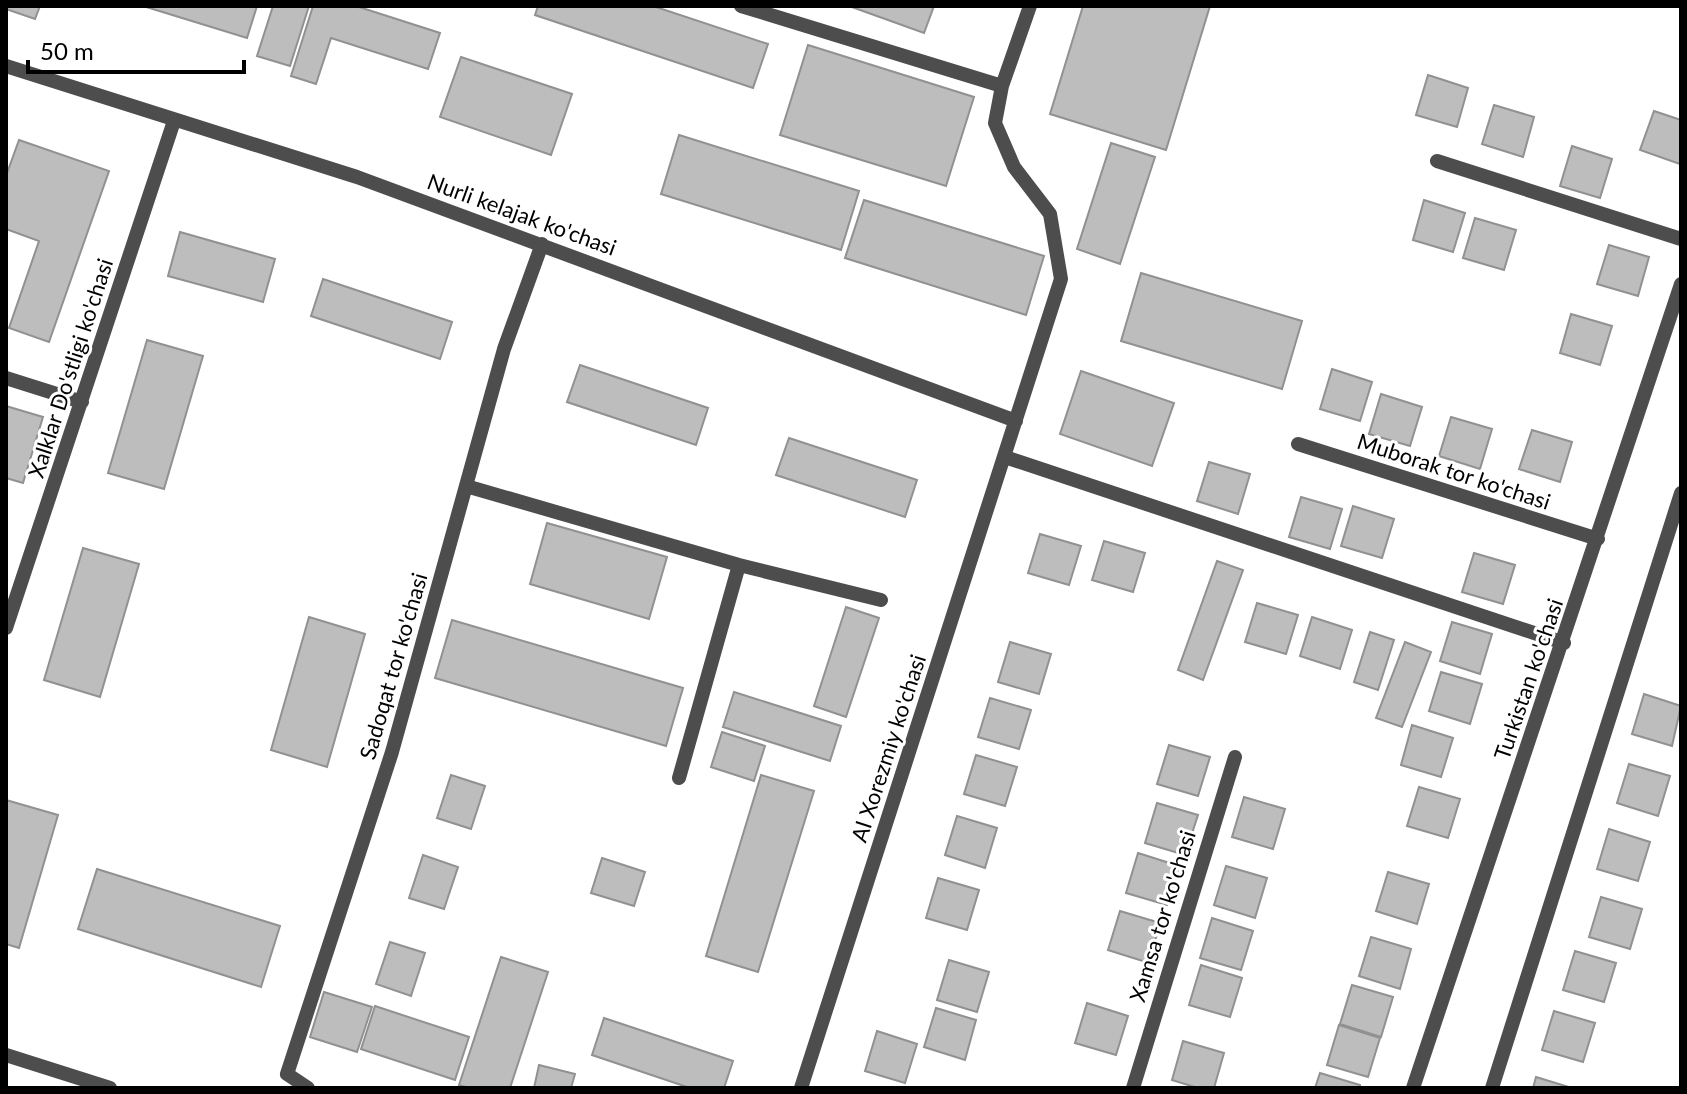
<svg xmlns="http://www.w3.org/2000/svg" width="1687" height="1094" viewBox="0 0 1687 1094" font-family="Lato,sans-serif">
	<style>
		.building { fill: #bdbdbd; stroke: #919191; stroke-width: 2 }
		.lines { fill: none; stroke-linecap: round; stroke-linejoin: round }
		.minor { stroke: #4d4d4d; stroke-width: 14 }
		.labels { text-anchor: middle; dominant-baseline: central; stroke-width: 6; stroke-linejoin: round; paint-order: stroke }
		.street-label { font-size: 22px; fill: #000; stroke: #fff }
	</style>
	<rect width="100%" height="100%" fill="#fff"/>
	<path class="building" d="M6,6H40L35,19L6,9Z
		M143,6H257L247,38Z
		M273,6H309L290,66L257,56Z
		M313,6H356L440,33L428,69L331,38L316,84L291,76Z
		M538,6H653L768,44L753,88L535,15Z
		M849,6H934L924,33Z
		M1083,6H1210L1166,150L1050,114Z
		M808,45L974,97L946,186L780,135Z
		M461,57L572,94L551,155L440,117Z
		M1428,75L1468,88L1457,127L1416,115Z
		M1494,105L1534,117L1523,157L1482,144Z
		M1654,111L1681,120L1680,164L1640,150Z
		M679,135L859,191L841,250L661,194Z
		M19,140L109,171L49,342L9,328L39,241L6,229V176Z
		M1111,143L1155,157L1120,264L1077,249Z
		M1572,146L1612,159L1600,198L1560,186Z
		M864,200L1044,256L1026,315L845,258Z
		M1424,200L1465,213L1453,252L1413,240Z
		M1475,218L1516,230L1504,270L1463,258Z
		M180,232L275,259L263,302L168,276Z
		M1609,245L1649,257L1638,296L1597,284Z
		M1141,273L1302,321L1282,389L1121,341Z
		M323,279L452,322L440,359L311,316Z
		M1571,314L1612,326L1600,365L1560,353Z
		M147,340L203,356L164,489L108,473Z
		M580,365L708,408L696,445L567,402Z
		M1332,369L1372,382L1360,421L1320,409Z
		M1081,371L1174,403L1152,466L1060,434Z
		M1381,394L1422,407L1410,446L1369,434Z
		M6,406L43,417L23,483L6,478Z
		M1451,417L1492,429L1480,469L1439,456Z
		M1532,430L1572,442L1560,482L1519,469Z
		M789,438L917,480L905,517L776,475Z
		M1209,462L1250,474L1238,514L1197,501Z
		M1301,497L1342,509L1330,549L1289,537Z
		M1353,506L1394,519L1382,558L1341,546Z
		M547,523L667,557L649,619L530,584Z
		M1040,534L1081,546L1069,585L1028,573Z
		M1104,541L1145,553L1133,592L1092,580Z
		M83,548L139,564L100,697L44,680Z
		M1474,553L1515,565L1503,604L1462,592Z
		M1217,561L1243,570L1203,680L1178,670Z
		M1257,603L1298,615L1286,654L1245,642Z
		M846,607L879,618L846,717L814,706Z
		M309,617L365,634L327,767L271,750Z
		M1312,617L1352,630L1340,669L1300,656Z
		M452,620L683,688L666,746L435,678Z
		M1452,622L1492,634L1480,674L1440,661Z
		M1370,632L1394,640L1378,690L1354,682Z
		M1010,642L1051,654L1039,694L998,682Z
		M1405,642L1431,652L1402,727L1376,718Z
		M1441,672L1482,684L1470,724L1429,711Z
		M734,692L841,726L830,761L723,727Z
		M1644,694L1681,706L1672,746L1632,734Z
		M990,698L1031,710L1019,749L978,737Z
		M1412,725L1453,738L1441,777L1401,765Z
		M722,732L765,746L754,781L711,767Z
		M1169,745L1210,757L1198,796L1157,784Z
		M976,755L1017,767L1005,806L964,794Z
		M1629,764L1670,776L1658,816L1617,803Z
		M451,775L485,786L471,829L437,818Z
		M761,775L814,791L758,972L706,956Z
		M1419,787L1460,799L1448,838L1407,826Z
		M1244,797L1285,809L1273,849L1232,837Z
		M6,800L58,815L19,948L6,944Z
		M1157,803L1198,815L1185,855L1145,843Z
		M957,816L997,828L985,868L945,855Z
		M1609,829L1650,842L1638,881L1597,869Z
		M1138,853L1179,866L1167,905L1126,893Z
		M423,855L458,867L444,909L409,898Z
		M602,858L645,872L634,906L591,893Z
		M1226,866L1267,878L1255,918L1214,905Z
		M97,869L280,926L261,987L78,929Z
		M1388,872L1429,884L1417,924L1376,911Z
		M938,878L979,890L967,930L926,918Z
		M1601,897L1642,909L1630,949L1589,937Z
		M1120,911L1160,923L1149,963L1108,950Z
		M1212,918L1253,931L1241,970L1200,958Z
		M1371,937L1411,949L1400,989L1359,976Z
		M390,942L425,953L411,996L376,984Z
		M1575,951L1616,963L1604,1002L1563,990Z
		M501,957L548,972L510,1088H469L459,1085Z
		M949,960L989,972L977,1012L937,1000Z
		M1201,965L1242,978L1230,1017L1189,1005Z
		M1352,985L1393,997L1381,1037L1340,1024Z
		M324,992L372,1007L357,1052L310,1037Z
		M1087,1003L1128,1016L1116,1055L1075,1043Z
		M375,1006L469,1037L455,1080L361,1049Z
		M936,1008L976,1020L965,1060L924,1047Z
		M1554,1011L1595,1023L1583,1062L1542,1050Z
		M604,1018L733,1061L724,1088H690L592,1055Z
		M1339,1025L1380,1038L1368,1077L1327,1065Z
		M877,1031L917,1044L905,1083L865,1071Z
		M1183,1041L1224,1053L1214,1088H1198L1172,1080Z
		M539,1065L575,1074L571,1088H534Z
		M1320,1073L1360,1085V1088H1315Z
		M1536,1077L1572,1088H1533Z"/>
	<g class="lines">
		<path class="minor" d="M741,6L1002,86
			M6,66L357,177L1016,421
			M1437,161L1681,239
			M6,378L82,402
			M1298,444L1598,539
			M1005,457L1564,643
			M466,486L739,565L881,600
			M6,628L174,121
			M679,778L739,565
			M6,1055L110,1088
			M308,1088L287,1074L392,752L504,349L542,244
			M801,1088L1061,279L1050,214L1014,167L995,123L1002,86L1030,6
			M1133,1088L1235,757
			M1413,1088L1681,284
			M1492,1088L1681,493"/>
	</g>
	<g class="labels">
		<g class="street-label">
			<text transform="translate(522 214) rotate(20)">Nurli kelajak ko'chasi</text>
			<text transform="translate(70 368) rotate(-72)">Xalklar Do'stligi ko'chasi</text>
			<text transform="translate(1454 471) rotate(18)">Muborak tor ko'chasi</text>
			<text transform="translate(393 666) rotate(-74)">Sadoqat tor ko'chasi</text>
			<text transform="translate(1528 679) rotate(-71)">Turkistan ko'chasi</text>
			<text transform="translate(888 748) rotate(-72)">Al Xorezmiy ko'chasi</text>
			<text transform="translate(1162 916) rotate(-73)">Xamsa tor ko'chasi</text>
		</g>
	</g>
	<rect width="1687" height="1094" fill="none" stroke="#000000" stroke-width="16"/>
	<path d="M28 60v12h216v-12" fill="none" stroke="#000000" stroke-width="4"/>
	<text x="40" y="60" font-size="24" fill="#000000" stroke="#ffffff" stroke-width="6" paint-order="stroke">50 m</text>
</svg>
